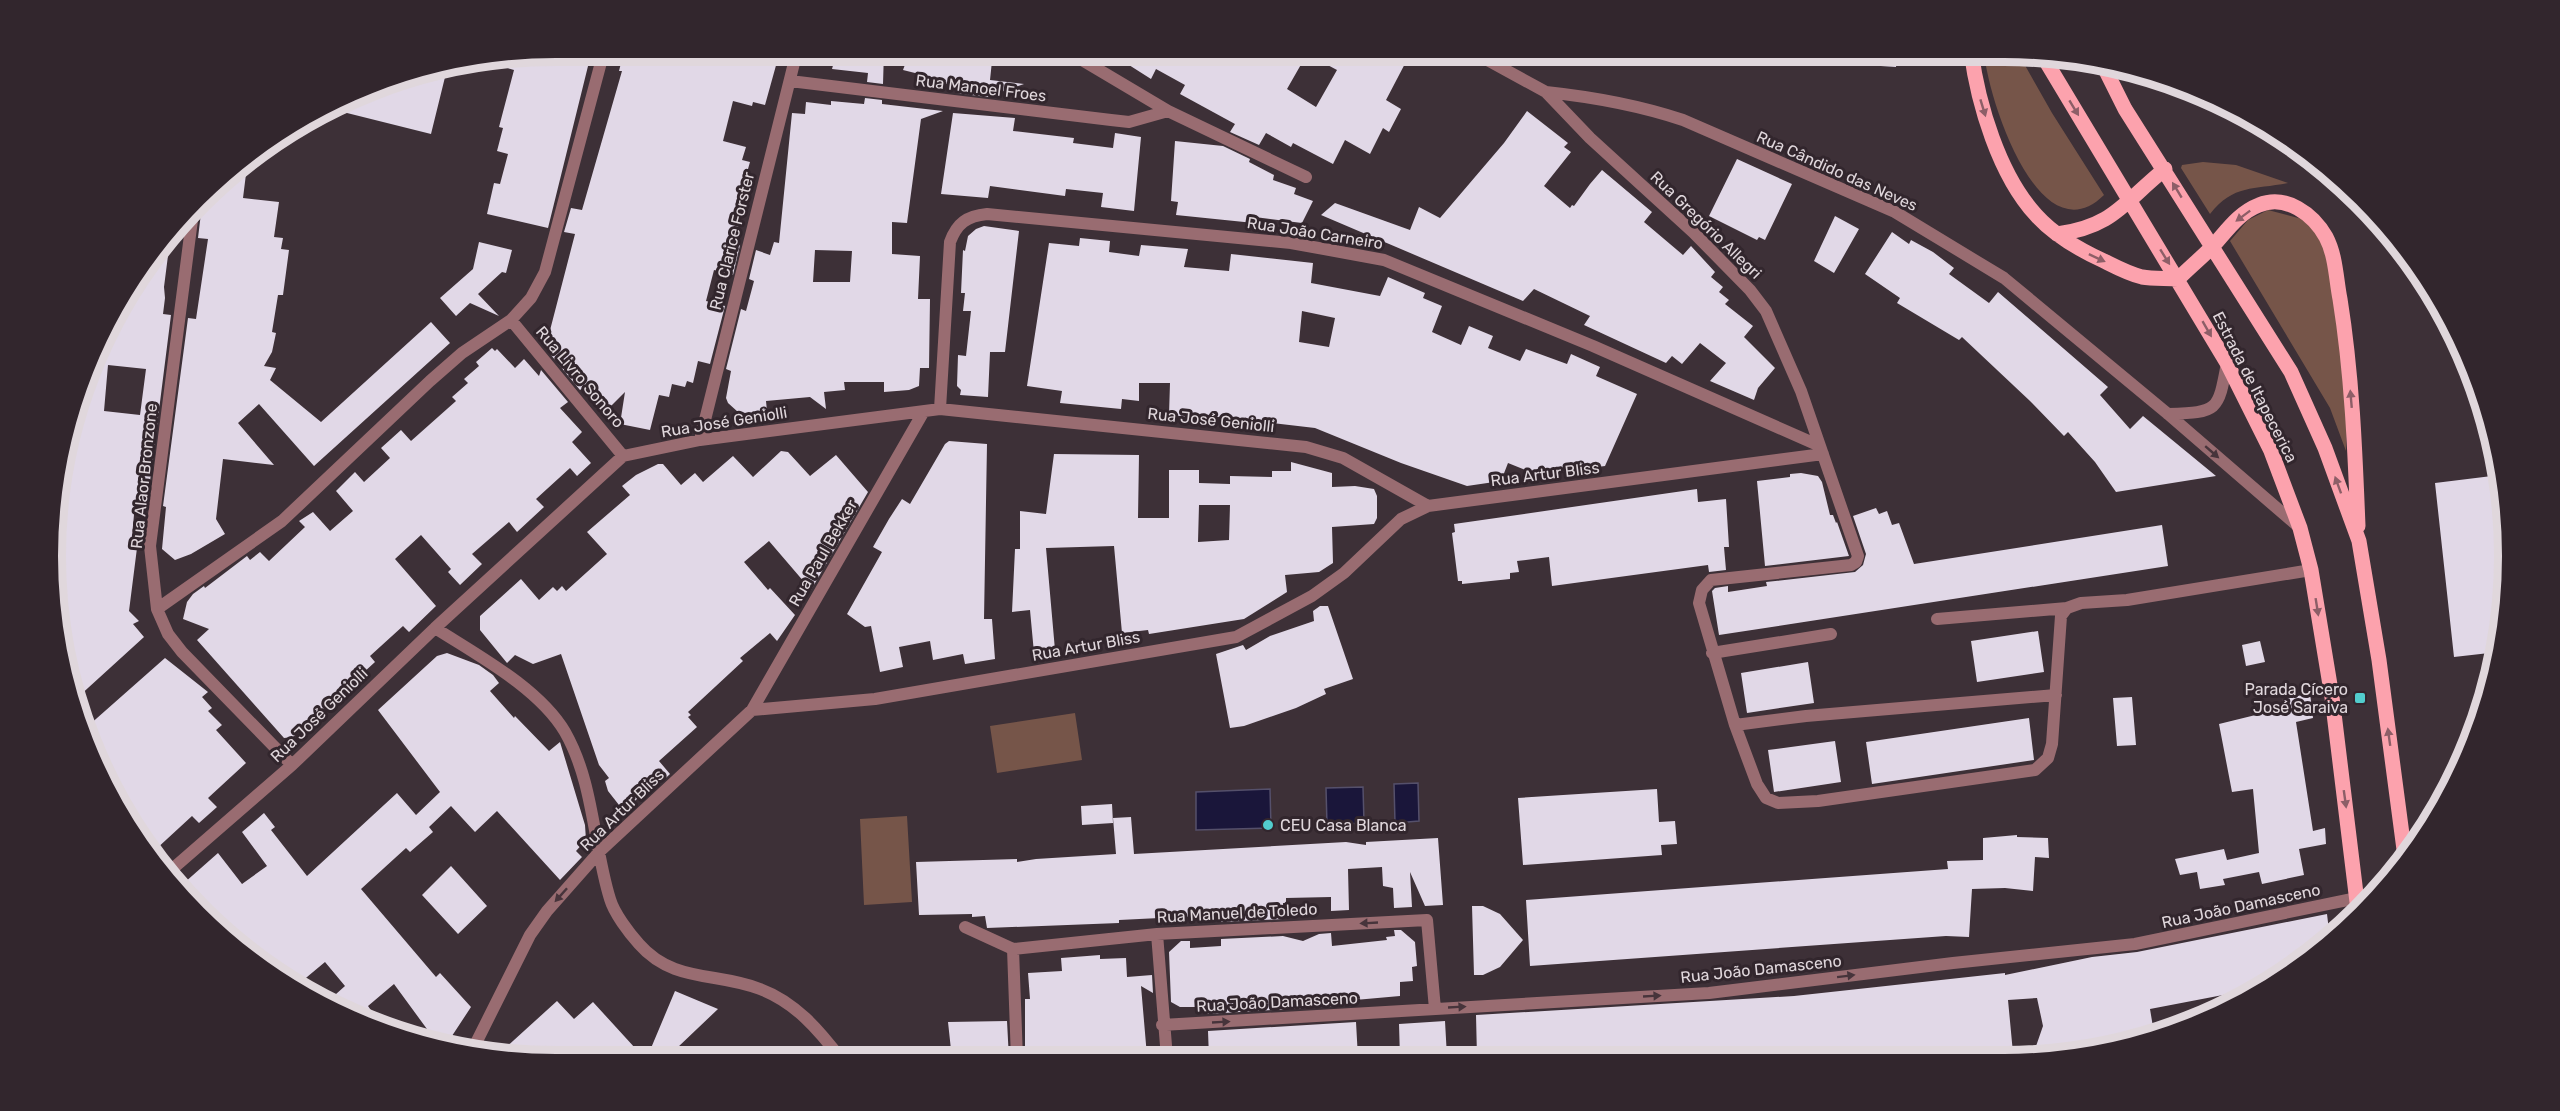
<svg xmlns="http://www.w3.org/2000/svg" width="2560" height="1111" viewBox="0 0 2560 1111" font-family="Rubik,sans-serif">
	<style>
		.green { fill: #765549 }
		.water { fill: #1a163a; stroke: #55506b; stroke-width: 1.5 }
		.building { fill: #e1d8e7; fill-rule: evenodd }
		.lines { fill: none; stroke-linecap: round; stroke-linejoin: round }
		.minor { stroke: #996c71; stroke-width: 12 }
		.primary { stroke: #fca2ad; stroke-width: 15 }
		.oneway { fill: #8d5e67 }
		.oneway2 { fill: #47343b }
		.poi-dot { fill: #52cdcd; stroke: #32262d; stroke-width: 2 }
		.labels { text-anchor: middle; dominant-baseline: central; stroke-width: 6; stroke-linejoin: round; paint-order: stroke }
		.street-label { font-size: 16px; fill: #e0d7dc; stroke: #32262d }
		.poi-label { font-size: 16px; fill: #e0d7dc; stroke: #32262d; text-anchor: end }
		.rim { fill: none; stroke: #e0d7dc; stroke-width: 8 }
	</style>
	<rect width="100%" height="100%" fill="#3d3037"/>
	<path class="green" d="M1984,51L2018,53L2052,113L2104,195C2039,259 1987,96 1984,51Z
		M2203,162L2236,165L2288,183C2253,190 2234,184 2210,214L2181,168L2182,165Z
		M2268,210L2302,219L2322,238L2348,350L2346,451L2330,408L2230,241L2248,220Z
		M1075,713L1082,760L997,773L990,726Z
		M907,816L912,902L864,905L860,819Z"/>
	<path class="water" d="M1418,783L1419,821L1395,823L1394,784Z
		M1363,787L1364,823L1327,825L1326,788Z
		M1270,789L1271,828L1196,830V792Z"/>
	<path class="building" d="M555,51L590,58L548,228L487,214L494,183L500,184L508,154L497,151L503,128L499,127L514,70L487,62Z
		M644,51H780L765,105L753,102L752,106L733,101L723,141L746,147L742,160L750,162L746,176L751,177L737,231L738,244L740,245L733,275L714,270L706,301L725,306L710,364L698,361L693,383L687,381L685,387L672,384L669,397L659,395L650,430L620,424L625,392L608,409L586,385L580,390L551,355L559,343L548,338L575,234L564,232L571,208L582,210L622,71H619L623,55L643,58Z
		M837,51H884L883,84L867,82L868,73L832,69Z
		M910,51H991L987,58L992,61L990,80L1024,84L987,97L956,93L957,85L925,81L927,76L903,70Z
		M1107,51H1401L1409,56L1386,100L1401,109L1389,132L1383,128L1370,154L1345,140L1333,164L1293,143L1291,147L1266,133L1259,145L1230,132L1235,124L1180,94L1185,85L1156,69L1151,79ZM1307,54L1337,70L1316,107L1287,89Z
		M1850,51H1897L1896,67L1850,64Z
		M447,69L431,134L327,108L393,78Z
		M865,98L882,100V104L943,111L921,119L907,223L892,222V254L920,256L918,299H930L929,368H920L919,386L909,390L884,392V382H844L845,390L824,392L826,409L810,397L766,401L767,411L754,414L738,412L728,403L726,398L731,371L726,369L741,309L746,311L754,281L749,279L756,250L770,255L774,242L779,243L792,113L805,114L806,102L831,105V101L864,104ZM815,250L852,251L850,282H813Z
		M1527,111L1568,143L1564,147L1571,152L1544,186L1570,208L1572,205L1574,206L1590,184L1602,170L1652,212L1644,222L1683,255L1691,246L1715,272L1711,277L1723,287L1719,292L1729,300L1725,304L1753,326L1744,337L1775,368L1758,388L1754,400L1710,381L1726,363L1700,343L1682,364L1672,356L1666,363L1584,325L1590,316L1534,289L1523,301L1321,215L1335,203L1410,230L1419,207L1440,218L1504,143Z
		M953,113L1015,118L1013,131L1074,138L1073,143L1113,148L1115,133L1141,137L1134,211L1101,207L1103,193L1066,189L1065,196L990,186L988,198L941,194Z
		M1175,141L1223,146L1250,159L1249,162L1274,175L1273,180L1296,188L1294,194L1313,201L1302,223L1255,217L1254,223L1176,215L1178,202L1171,201Z
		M248,158L243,198L279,202L274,237L283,238L281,249L289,250L283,295H278L272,332L276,333L272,352L264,366L276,368L270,380L321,422L431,322L450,343L314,466L259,404L238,423L274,465L223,459L216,519L225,534L191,554L175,560L162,549L166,507L163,506L188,318L196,319L208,239L198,238L201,213L198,206L223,176Z
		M1737,159L1792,184L1765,240L1759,237L1757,240L1709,216Z
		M1835,216L1859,229L1834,273L1814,261Z
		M984,226L1019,231L1005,352H990L988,397L960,395L961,390L957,386L958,355L966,356L971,311H963L965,293H961L963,250L965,251L968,236L976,229Z
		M1892,232L1909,244L1911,240L1933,252L1954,268L1949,274L1989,303L1998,292L2108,387L2100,395L2130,429L2143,416L2216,476L2116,492L2095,462L2068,432L2064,436L2030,401L1962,337L1959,340L1897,303L1900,298L1865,274Z
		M1080,238L1110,241L1109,252L1139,256L1141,245L1188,249L1184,267L1229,271L1231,254L1313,263L1311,283L1380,296L1388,277L1425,293L1423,298L1442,306L1432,332L1461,345L1469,326L1493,336L1488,348L1520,361L1526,349L1567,364L1571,354L1600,367L1596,376L1637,394L1605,466L1538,475L1508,463L1501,481L1467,486L1401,463L1315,428L1201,415V418L1169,415L1170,383H1139V401L1122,399L1121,409L1060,403L1062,391L1027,386L1049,243L1079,246ZM1302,311L1335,318L1329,347L1299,342Z
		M170,240L164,287L165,298L163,314L171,315L147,505L135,504L131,547L137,548L129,611L139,621L133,624L144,637L77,698L61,654L51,555L61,457L119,303ZM108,365L146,369L140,415L104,411Z
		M479,242L512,250L506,273L502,272L478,294L499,316L470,303L456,316L440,298L473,269Z
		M492,348L495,351L497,349L515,368L524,359L539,376L541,370L568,402L560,408L582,432L572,442L591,463L577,476L570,468L536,499L544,507L517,532L509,522L472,554L482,564L460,585L448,572L451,569L421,535L395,559L436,606L409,632L403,626L370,656L375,662L293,737L284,738L197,640L209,629L183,619L187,602L193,594L204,586L205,588L247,556L250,560L260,552L269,561L305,527L299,521L313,512L330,531L353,511L336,491L355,472L364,482L390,458L381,448L401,430L411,441L456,401L452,397L468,383L464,379L479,366L476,362Z
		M949,441L987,444L984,619H992L995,659L965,664L963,654L933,660L930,641L899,647L903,667L880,672L871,626L865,627L847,614L882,552L873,547L889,519L902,499L910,504L945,444Z
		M781,451L788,452L810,476L836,455L868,492L811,590L769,541L744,562L768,590L770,588L795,615L777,641L770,633L740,658L743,661L688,712L691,715L688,717L697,727L659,761L670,774L652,791L649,788L626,809L619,805L608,791L605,781L609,778L599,765L561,654L533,664L515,655L507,663L480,630V616L521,579L539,600L553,587L557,591L562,586L566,591L607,554L587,532L630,495L622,486L636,475L658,464H663L681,485L695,473L703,482L733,456L753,477Z
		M1054,454L1139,455L1138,518H1169V470H1199V483L1230,484V476L1272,477V471H1291V462L1332,473V487L1355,486L1374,489L1377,496V518L1374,524L1332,527L1333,563L1319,572L1285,575L1287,592L1244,619L1149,634L1148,630L1122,633L1114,546L1046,548L1055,650L1034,653L1030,610L1012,612L1015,549H1020V511L1046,514ZM1199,505H1230L1229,540L1198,542Z
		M1801,473L1818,476L1822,482L1830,515H1833L1836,523L1837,522L1849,556L1765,566L1757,481L1790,477V474Z
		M2500,475L2508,523L2505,622L2498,652L2454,657L2435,483Z
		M1697,489L1698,502L1726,499L1729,547H1724L1726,570L1709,572L1708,565L1552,586L1549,557L1517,561L1519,572L1510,573V579L1462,584V581H1458L1452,533L1455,532L1454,524Z
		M1876,508L1879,514L1887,511L1892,525L1899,523L1914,564L2162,525L2168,566L1719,635L1712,591L1715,588L1728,586V592L1767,586L1766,582L1855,572L1863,565L1866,554L1853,516Z
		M1320,606H1328L1353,679L1324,689L1326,694L1296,708L1244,726L1230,728L1216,654L1243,645L1246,650L1270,636L1314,621L1313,611Z
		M2038,631L2044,672L1977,682L1971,641Z
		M2260,641L2265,662L2246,666L2242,645Z
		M447,653L479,665L493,675L499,683L490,691L514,718L515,716L549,751L560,742L585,825L586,840L576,851L582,857L560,880L497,811L475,832L451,806L429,827L433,832L410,852L406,848L361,889L436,977L440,973L471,1007L448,1042L435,1040L394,984L368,1006L384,1029L326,1003L345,986L325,962L295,987L223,935L187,891L189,889L184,883L218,853L242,884L267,866L242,832L264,813L275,827L271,830L307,876L397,793L416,815L440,792L378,710L437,656Z
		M165,658L208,692L202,697L212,708L208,711L222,725L216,730L246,763L208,798L217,807L199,823L192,816L154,851L119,808L99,755L104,751L94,741L88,726Z
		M1808,662L1814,703L1747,713L1741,673Z
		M2310,693L2313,718L2296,722L2313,831L2325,828L2326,844L2299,849L2304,875L2262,884L2259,872L2223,879L2225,885L2200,889L2197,872L2180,875L2175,859L2224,849L2227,860L2259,853L2253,789L2232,792L2219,724L2284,708L2282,700Z
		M2132,697L2136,745L2117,746L2113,698Z
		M2029,718L2034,760L1872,784L1866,742Z
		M1835,741L1841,782L1774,792L1768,750Z
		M1657,789L1659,822L1675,821L1677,844L1661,845L1662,855L1523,865L1518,798Z
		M1112,804L1113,823L1082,825L1081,806Z
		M1131,817L1134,854L1346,842L1366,845V842L1438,838L1443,905L1425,906L1410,872L1412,907L1394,908L1393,888L1383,886L1382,867L1348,869L1349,910L1331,911V897L1286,898V903H1283V919L1221,922L1220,915L1119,920V923L987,928L985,916L972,917V914L919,915L916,862L1017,859V862L1036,859L1116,854L1113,818Z
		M2017,835V837L2048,838L2049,858L2035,857L2033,891L2005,888L1972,889L1969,937L1946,936L1530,966L1526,900L1948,869L1947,861L1983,860V838Z
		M451,866L487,906L458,934L422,895Z
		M1472,906H1483L1500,914L1523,940L1500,967L1483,975H1474Z
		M2327,914L2330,939L2249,990L2150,1009L2154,1033L2071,1056H2049V1051L2034,1052L2043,1026L2037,998L2008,1000L2013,1053L2007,1056H1900L1894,1047L1792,1056L1477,1057L1476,1015L1794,996L2005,973V975L2092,957L2137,952Z
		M1394,930H1401L1415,942L1417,966L1412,967L1413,981L1400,982V996L1355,1000V1005L1207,1014V1007H1180L1171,1002L1169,952L1181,941H1190V948L1221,946V939L1283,936L1303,941L1319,934L1331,933L1332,946L1387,940L1386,937L1395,936Z
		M1100,955V959L1126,958L1127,977L1152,975L1153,993L1141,986L1147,1056L1025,1059V999H1030L1028,973L1062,971L1061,958Z
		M675,991L718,1009L677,1048L687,1060H555L502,1051L557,1001L574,1019L593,1002L646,1060Z
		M1007,1021L1009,1059H952L948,1022Z
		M1445,1021L1447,1057L1400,1058L1399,1024Z
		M1356,1022L1358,1058H1209L1208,1031Z"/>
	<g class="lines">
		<path class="minor" d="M1067,51L1168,111L1306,177
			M1471,51L1546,92L1590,138L1693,232L1750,290L1766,311L1801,391L1858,556L1856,562L1851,565L1711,580L1702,590L1699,603L1735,725L1757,784L1766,798L1778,803L1818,801L2035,770L2048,758L2052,744L2061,616L2067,608L2081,603L2127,600L2311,570
			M790,81L1111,120L1129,122L1168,111
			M1546,92C1593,97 1638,105 1683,120L1895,212L2004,278L2168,414L2300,528
			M193,212L150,546L157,609L168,634L182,652L292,765
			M511,320L623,456
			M940,409L950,242C957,223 967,216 987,214L1291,243L1384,260L1593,346L1820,446
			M2168,414C2218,412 2218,412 2227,363
			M700,440L797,51
			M157,609L282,521L430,381L462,353L511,320L531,298L545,272L604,51
			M1937,619L2067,608
			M435,628C477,655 539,688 565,732C594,783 593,844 610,899C614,913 629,933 639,944C673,983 717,972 760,989C795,1002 819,1030 841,1059
			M1712,653L1831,634
			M752,710L924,411
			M1735,725L1806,716L2056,695
			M170,871L292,765L435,628L623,456L700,440L940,409L1306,447L1343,458L1428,506
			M965,927L1013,949L1157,934L1427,920L1435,1009
			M1157,934L1167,1058
			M1013,949L1017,1059
			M1162,1025L1709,993L1953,963L2135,944L2357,898
			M474,1047L530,935L547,911L600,851L752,710L875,699L1236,637L1312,596L1344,573L1401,519L1428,506L1823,454"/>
		<path class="primary" d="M1971,51C1978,104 1999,175 2036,215C2054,235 2080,250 2104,261C2116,267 2129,274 2142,277C2153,279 2167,278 2178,279C2189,268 2201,258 2212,247C2226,232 2238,213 2259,205C2286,194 2313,214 2326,237C2336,256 2336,279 2340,299C2352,374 2355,450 2358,526
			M2044,58L2227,363L2271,451L2300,528L2311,570L2332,697L2358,910
			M2104,67L2125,109L2291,372L2325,448L2359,541L2379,660L2405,857
			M2057,234C2113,227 2124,202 2165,169"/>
	</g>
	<defs><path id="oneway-solid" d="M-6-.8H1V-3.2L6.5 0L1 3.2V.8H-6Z" transform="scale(1.5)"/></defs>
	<g class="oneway">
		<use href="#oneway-solid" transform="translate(1983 108) rotate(73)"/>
		<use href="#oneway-solid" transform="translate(2074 108) rotate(59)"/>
		<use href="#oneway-solid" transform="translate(2177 190) rotate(-121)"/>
		<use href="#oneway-solid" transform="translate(2243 216) rotate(143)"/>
		<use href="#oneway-solid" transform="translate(2165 257) rotate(58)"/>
		<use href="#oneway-solid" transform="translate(2097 258) rotate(25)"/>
		<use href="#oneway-solid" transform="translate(2207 329) rotate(60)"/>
		<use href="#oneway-solid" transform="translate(2351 399) rotate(-95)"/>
		<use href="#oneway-solid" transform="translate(2338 485) rotate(-110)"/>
		<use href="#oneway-solid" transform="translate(2317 607) rotate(81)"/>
		<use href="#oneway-solid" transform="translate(2389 737) rotate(-98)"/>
		<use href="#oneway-solid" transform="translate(2345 799) rotate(82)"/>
	</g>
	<g class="oneway2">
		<use href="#oneway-solid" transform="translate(2212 452) rotate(41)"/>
		<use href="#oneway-solid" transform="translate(561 895) rotate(132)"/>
		<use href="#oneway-solid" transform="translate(1369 923) rotate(177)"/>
		<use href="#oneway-solid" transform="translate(1846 976) rotate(-7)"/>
		<use href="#oneway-solid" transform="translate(1652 996) rotate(-3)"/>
		<use href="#oneway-solid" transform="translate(1457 1007) rotate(-3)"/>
		<use href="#oneway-solid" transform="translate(1221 1022) rotate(-3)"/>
	</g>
	<g class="poi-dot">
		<rect x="2354" y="692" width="12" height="12" rx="3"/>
		<circle cx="1268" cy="825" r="6"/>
	</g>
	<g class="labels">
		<g class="street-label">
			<text transform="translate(981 88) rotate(7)">Rua Manoel Froes</text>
			<text transform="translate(1837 171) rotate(24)">Rua Cândido das Neves</text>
			<text transform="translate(1706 225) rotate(44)">Rua Gregório Allegri</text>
			<text transform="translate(1315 233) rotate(9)">Rua João Carneiro</text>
			<text transform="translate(732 241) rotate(-76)">Rua Clarice Forster</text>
			<text transform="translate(580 377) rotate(50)">Rua Livro Sonoro</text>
			<text transform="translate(2255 387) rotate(63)">Estrada de Itapecerica</text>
			<text transform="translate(1211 420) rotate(6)">Rua José Geniolli</text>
			<text transform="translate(724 422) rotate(-9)">Rua José Geniolli</text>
			<text transform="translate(1545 474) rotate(-7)">Rua Artur Bliss</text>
			<text transform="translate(144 476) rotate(-84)">Rua Alaor Bronzone</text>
			<text transform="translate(823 553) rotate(-60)">Rua Paul Bekker</text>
			<text transform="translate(1086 646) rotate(-10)">Rua Artur Bliss</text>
			<text transform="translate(319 715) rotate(-44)">Rua José Geniolli</text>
			<text transform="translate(622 810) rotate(-44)">Rua Artur Bliss</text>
			<text transform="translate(2241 906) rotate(-12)">Rua João Damasceno</text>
			<text transform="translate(1237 913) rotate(-3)">Rua Manuel de Toledo</text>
			<text transform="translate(1761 969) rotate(-6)">Rua João Damasceno</text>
			<text transform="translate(1277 1002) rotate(-3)">Rua João Damasceno</text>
		</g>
		<g class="poi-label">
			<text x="2348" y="689">Parada Cícero<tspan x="2348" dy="18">José Saraiva</tspan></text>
			<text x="1280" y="825" text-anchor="start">CEU Casa Blanca</text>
		</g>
	</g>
	<path d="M0 0H2560V1111H0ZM556 62H2004A494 494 0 0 1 2498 556V556A494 494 0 0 1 2004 1050H556A494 494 0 0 1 62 556V556A494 494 0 0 1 556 62Z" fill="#32262d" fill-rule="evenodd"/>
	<path class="rim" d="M556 62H2004A494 494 0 0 1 2498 556V556A494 494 0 0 1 2004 1050H556A494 494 0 0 1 62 556V556A494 494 0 0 1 556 62Z"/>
</svg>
